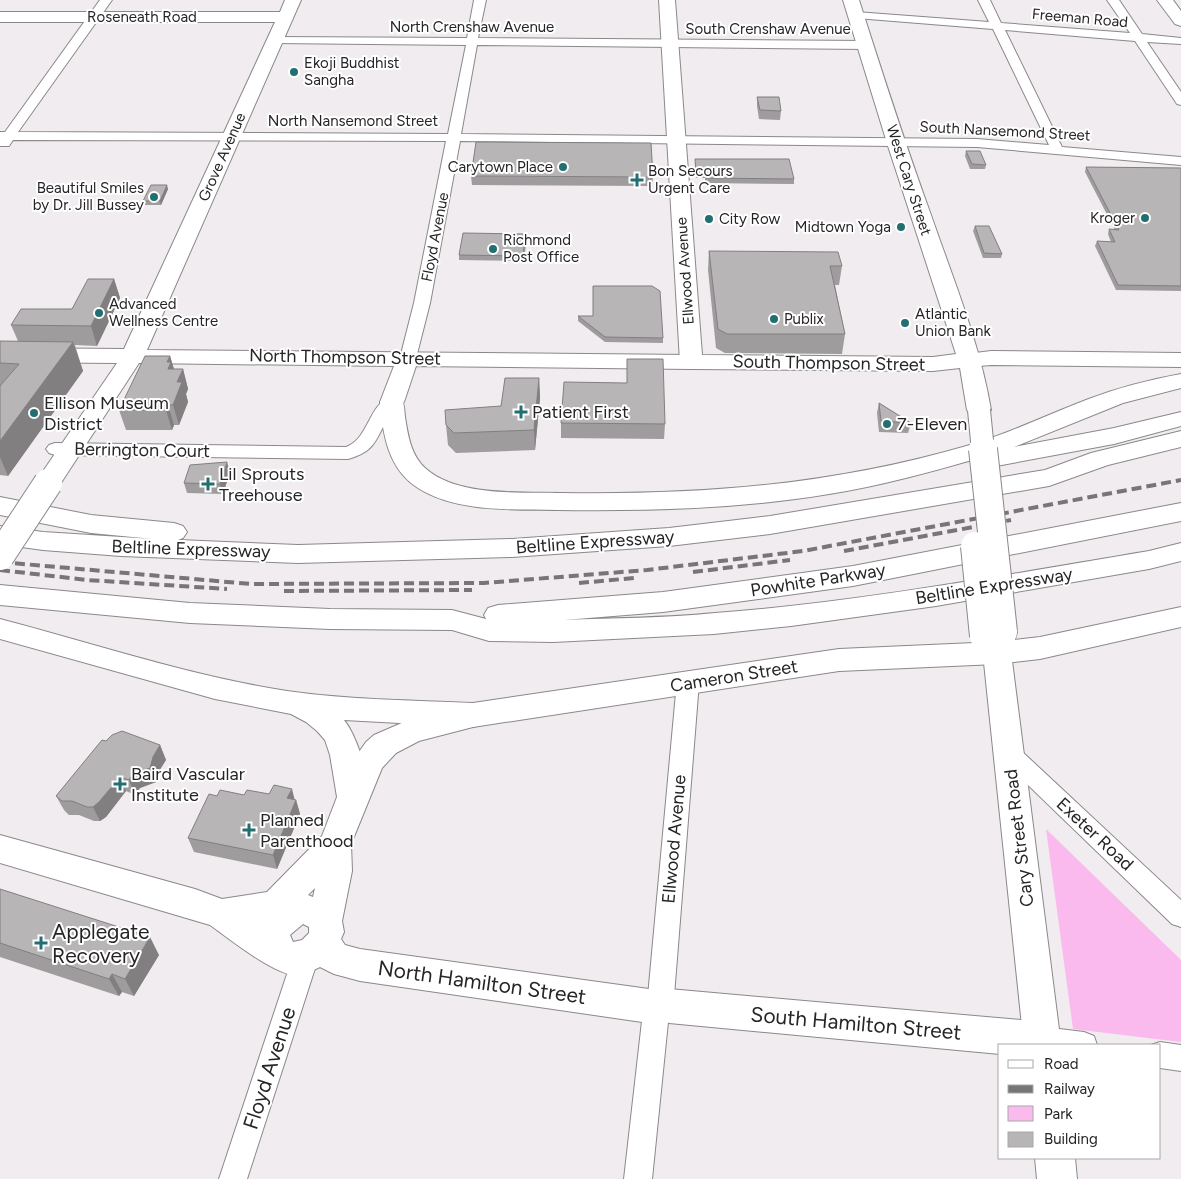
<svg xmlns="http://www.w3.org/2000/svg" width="1181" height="1179" viewBox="0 0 1181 1179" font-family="Figtree,sans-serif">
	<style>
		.green { fill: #fbbaee }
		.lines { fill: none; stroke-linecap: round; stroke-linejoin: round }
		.street-casing { stroke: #8b888a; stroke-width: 2 }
		.secondary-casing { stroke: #8b888a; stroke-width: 2 }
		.primary-casing { stroke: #8b888a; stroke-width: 2 }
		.highway-casing { stroke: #8b888a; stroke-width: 2 }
		.street { fill: #fff; fill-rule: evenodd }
		.secondary { fill: #fff; fill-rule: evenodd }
		.primary { fill: #fff; fill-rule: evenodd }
		.highway { fill: #fff; fill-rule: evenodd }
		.rail { stroke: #777577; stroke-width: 4; stroke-dasharray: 10 5; stroke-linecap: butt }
		.secondary-bridge-casing { stroke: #8b888a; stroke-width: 30; stroke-linecap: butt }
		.primary-bridge-far1-casing { stroke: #8b888a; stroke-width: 24; stroke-linecap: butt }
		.primary-bridge-casing { stroke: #8b888a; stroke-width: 30; stroke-linecap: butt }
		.secondary-bridge { stroke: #fff; stroke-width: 28 }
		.primary-bridge-far1 { stroke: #fff; stroke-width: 22 }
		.primary-bridge { stroke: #fff; stroke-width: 28 }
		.wall { fill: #9e9c9d }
		.shaded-wall { fill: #817f80 }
		.building { fill: #b8b5b7; stroke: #817f80 }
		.poi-dot { fill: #226e70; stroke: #fff; stroke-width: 2 }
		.labels { text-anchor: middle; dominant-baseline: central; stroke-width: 4; stroke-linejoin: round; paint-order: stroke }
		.far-street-label { font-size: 15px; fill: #262526; stroke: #fff }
		.far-poi-label { font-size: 15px; fill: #262526; stroke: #fff; text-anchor: start }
		.street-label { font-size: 18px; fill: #262526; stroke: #fff }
		.poi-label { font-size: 18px; fill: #262526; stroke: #fff; text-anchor: start }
		.near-poi-label { font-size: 21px; fill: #262526; stroke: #fff; text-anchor: start }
		.near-street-label { font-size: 21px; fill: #262526; stroke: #fff }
	</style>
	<rect width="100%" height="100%" fill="#f0ecef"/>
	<path class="green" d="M1046,829L1181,960V1042L1073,1029Z"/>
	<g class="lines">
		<g class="street-casing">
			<path id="street" d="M100,0H112L18,132L448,134L466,45L274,43L268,40L274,37L467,38L474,0H486L478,38L866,41L872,45L866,49L477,45L461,134L977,139L1049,145L993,29L856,18L850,15L856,12L989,22L978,0H990L1001,23L1130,33L1107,0H1119L1142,34L1181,38V44L1147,42L1181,92V105L1177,104L1135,41L1005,30L1062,147L1181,157V165L977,147L460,141L430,303L416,358L414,361H402L400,358L414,303L446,141L13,140L9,146H0V132H5Z
				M392,397L398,398L401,402C397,408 392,412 388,418C375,440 376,451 348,459L55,455L49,453L46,449L49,445L55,443L346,447C370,438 368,403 392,397Z
				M688,674L696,676L699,682L674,996L670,1005L667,1006L671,1015L668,1022L652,1179H624L642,1021L649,1006L652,1005L648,996L677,682L680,676Z
				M1008,743L1016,746L1181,900V927L1172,924L1000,758L997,752L1000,746Z
				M306,944L315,948L319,956L247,1179H219L293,956L297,948Z
				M1043,1027L1084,1032L1094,1036L1097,1045H1032L1030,1040L1034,1031Z
				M1160,1042L1181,1045V1071L1160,1068V1045H1151Z"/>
		</g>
		<g class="secondary-casing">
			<path id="secondary" d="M285,0H301L147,350L691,355L699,357L702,362L699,367L691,369L416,366L404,402L400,407L392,409L384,407L380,402L394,366L139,363L57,489L48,491L39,489L35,483L117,363L0,362V348L124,349L275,22H0V12H280Z
				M997,642L1007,645L1011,653L1007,661L997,664L839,671L473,727L419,741L396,753L382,768L351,844L352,871L342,921L344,932L341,939L345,945L360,949L649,989L659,993L669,989L1043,1022L1056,1027L1061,1040L1059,1045H1000V1054L669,1023L659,1019L649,1023L360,981L334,974L320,967C312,971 302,975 294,975C272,973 228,938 210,925L0,863V835L195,889L222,899L267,892L322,836L337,797L359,752L366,742L374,735L411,719L473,703L839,649ZM315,888L313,897L308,895ZM303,924L309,927V933L302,940L293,942L290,935Z"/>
		</g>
		<g class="primary-casing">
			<path id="primary" d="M659,0H675L702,355L933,357L956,354L888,146L843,0H859C882,72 905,144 931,215C953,279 980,343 991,410L987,415L979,417L971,415L967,410L960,368L933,371L691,369L683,367L680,362Z
				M1003,621L1013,625L1017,632L1011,653L1061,1045H1024L983,653L993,625Z
				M1035,1158H1075L1077,1179H1037Z"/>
		</g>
		<g class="highway-casing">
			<path id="highway" d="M1157,0H1173L1181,11V26L1175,24Z
				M991,351L1181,353V367L991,365L967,367L959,365L956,360L959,355Z
				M1181,374V388L1123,403L1014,447L1114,428L1181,412V426L1114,444L991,467L982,465L979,458C930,472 880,486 829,494C739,509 649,511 558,510C514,509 457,513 418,488C388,469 383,435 380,402L384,397L392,395L400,397C405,403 404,410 405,417C408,436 411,455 425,468C457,497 521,492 562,493C703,495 833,485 970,445C1010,433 1047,415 1086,400C1117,388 1148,380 1181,374Z
				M1181,431V447L1108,465L1049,486L770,534L669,546L512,557L298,563L121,556L43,550L0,544V526L43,532L153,539L91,533L0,515V497L91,515L174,523L183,526L187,532L183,538L178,540L298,545L512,539L669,528L770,516L1045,470L1091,453Z
				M1181,503V521L853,586L663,612L564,620C614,618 665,618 715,613C861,602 1005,575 1149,551L1181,543V561L1149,569L936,606L791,626L714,634L553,642L489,641L452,630L330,629L190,623L0,605V585L190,603L330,609L452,610L486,619L484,615L488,608L498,605L663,592L853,566Z
				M1181,607V627L1040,659L997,664L987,661L983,653L987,645L997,642L1040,637Z
				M0,619C95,644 190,676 287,691C349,700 411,700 473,703L484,707L488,715L484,723L473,727L344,720C357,736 369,776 369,795C369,799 366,803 364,806L353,810L342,806L337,797L330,755L325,740L317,731L306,722L291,714L215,699L0,639Z"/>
		</g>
		<use href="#street" class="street"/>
		<use href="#secondary" class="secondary"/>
		<use href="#primary" class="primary"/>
		<use href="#highway" class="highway"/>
		<path class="rail" d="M844,551L1011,520
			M0,562L251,584L484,583L647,570L803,551L1181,480
			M0,570L87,580L227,589
			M693,572L790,560
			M579,583L634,578
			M284,591L472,590"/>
		<g class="secondary-bridge-casing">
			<path id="secondary-bridge" d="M0,556L48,483"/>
		</g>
		<g class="primary-bridge-far1-casing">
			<path id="primary-bridge-far1" d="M979,410L983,451"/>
		</g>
		<g class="primary-bridge-casing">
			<path id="primary-bridge" d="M983,449L1003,632
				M975,546L984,636"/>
		</g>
		<use href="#secondary-bridge" class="secondary-bridge"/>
		<use href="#primary-bridge-far1" class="primary-bridge-far1"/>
		<use href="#primary-bridge" class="primary-bridge"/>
	</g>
	<path class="wall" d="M757,97L781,111L780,120L759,119L757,106Z
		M966,151L986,165L985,169H970L965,156Z
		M695,159L794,179V184L705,183V178H696Z
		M1086,167L1181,168V291L1116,290L1095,246L1097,241L1111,242L1108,234L1109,229L1115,230L1085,172Z
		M471,176L653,177L652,186L472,185Z
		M168,189L161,205H145L143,201Z
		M975,226L1002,254L1001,258H983L973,231Z
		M524,234L526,244L524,261L459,260V255Z
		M709,251L842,266L839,285H835L845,334L842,354L725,353L716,348L708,270Z
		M114,279L120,298L97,346L75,345L83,371L8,476L0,475V341H18L11,325L72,309Z
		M578,316L663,338V343L605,342L578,321Z
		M170,356L174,369H183L188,389L186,394L188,402L179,425H174L172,430H126L119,410Z
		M627,359L665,424L664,439L561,438V423L627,383Z
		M539,378L540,398L535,450L456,453L448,445L446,425L501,406Z
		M879,403L911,423L908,433L879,432L877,413Z
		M230,472L223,494L187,493L184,483Z
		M106,741L160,745L166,760L159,771L156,782L140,788L135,795L126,791L106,817L100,821H94L79,815H69L64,810L56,796Z
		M244,795L296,800L300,814L277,869L194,852L188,838L217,796Z
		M0,889L159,955L134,996L122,992L119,996L0,957Z"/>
	<path class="shaded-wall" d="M167,185L168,189L161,205L160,201Z
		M114,279L120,298L97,346L91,326Z
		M73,342L83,371L8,476L0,457V441Z
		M170,356L176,376L168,369L167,362Z
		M183,369L188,389L186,394L188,402L179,425L173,405L177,382Z
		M539,378L540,398L535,450L534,430Z
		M168,405L174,425L172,430L166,410Z
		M227,462L230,472L223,494L220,484Z
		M160,745L166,760L159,771L156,782L140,788L135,795L129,780Z
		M120,777L126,791L106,817L100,821L93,807Z
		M292,789L295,801L296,800L300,814L277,869L273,855L287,798Z
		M150,937L159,955L134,996L125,979Z
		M112,974L122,992L119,996L109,979Z"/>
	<path class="building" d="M757,97H779L781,111L760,110Z
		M476,142L651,143L653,177L471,176Z
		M966,151H980L986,165L972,164Z
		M695,159H789L794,179L706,178L705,173H696Z
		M1086,167L1181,168V286L1118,285L1097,241L1115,242L1109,229L1119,230Z
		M151,185H167L160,201H143Z
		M975,226H989L1002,254L984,253Z
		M463,233L524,234L523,239H525L523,256L459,255Z
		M709,251L838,252L842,266H830L845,334H727L718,329Z
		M88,279H114L91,326L11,325L21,309H72Z
		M593,286H652L660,291L663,338L605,337L578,316H593Z
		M0,341L73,342L0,441V386L19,364L0,363Z
		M145,356H170L167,362H171L168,369H183L177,382H182L173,405H168L166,410H119Z
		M627,359H663L665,424L561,423L564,382L627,383Z
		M505,378H539L534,430L454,433L446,425L445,410L501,406Z
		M879,403L911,423L881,421Z
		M227,462L220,484L184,483L190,465Z
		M122,731L160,745L153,757L150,768L133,774L129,780L120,777L99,802L93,807H87L72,801H62L56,796L102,740L106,741L112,735Z
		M274,785L292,789L287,798L296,800L273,855L188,838L209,794L217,796L220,790L244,795L247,790L269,794Z
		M0,889L150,937L125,979L112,974L109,979L0,943Z"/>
	<g class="poi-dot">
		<circle cx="294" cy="72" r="5"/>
		<circle cx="563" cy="167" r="5"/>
		<path d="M634.5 172.5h5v5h5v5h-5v5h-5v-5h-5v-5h5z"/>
		<circle cx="154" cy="197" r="5"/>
		<circle cx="1145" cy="218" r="5"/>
		<circle cx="709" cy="219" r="5"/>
		<circle cx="901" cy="227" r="5"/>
		<circle cx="493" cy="249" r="5"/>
		<circle cx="99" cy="313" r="5"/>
		<circle cx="774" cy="319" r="5"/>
		<circle cx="905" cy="323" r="5"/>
		<path d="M518.5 404.5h5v5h5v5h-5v5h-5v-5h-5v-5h5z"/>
		<circle cx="34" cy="413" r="5"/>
		<circle cx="887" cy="424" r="5"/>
		<path d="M205.5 476.5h5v5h5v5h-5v5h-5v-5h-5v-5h5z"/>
		<path d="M117.5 776.5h5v5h5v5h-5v5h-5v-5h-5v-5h5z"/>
		<path d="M246.5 822.5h5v5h5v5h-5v5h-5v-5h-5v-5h5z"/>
		<path d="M38.5 935.5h5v5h5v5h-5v5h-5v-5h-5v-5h5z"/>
	</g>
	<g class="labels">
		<g class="far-street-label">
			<text x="142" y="17">Roseneath Road</text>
			<text transform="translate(1080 18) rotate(5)">Freeman Road</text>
			<text x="472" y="27">North Crenshaw Avenue</text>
			<text x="768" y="29">South Crenshaw Avenue</text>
			<text x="353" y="121">North Nansemond Street</text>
			<text transform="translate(1005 131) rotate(3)">South Nansemond Street</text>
			<text transform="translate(222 157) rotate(-66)">Grove Avenue</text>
			<text transform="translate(909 180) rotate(72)">West Cary Street</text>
			<text transform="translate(435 237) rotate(-79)">Floyd Avenue</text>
			<text transform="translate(685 271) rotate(-94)">Ellwood Avenue</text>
		</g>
		<g class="far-poi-label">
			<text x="304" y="63">Ekoji Buddhist<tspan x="304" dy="17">Sangha</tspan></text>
			<text x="553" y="167" text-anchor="end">Carytown Place</text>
			<text x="648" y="171">Bon Secours<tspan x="648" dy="17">Urgent Care</tspan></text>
			<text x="144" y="188" text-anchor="end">Beautiful Smiles<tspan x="144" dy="17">by Dr. Jill Bussey</tspan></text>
			<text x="1135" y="218" text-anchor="end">Kroger</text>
			<text x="719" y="219">City Row</text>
			<text x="891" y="227" text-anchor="end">Midtown Yoga</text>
			<text x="503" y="240">Richmond<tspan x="503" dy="17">Post Office</tspan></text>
			<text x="109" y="304">Advanced<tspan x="109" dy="17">Wellness Centre</tspan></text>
			<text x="915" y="314">Atlantic<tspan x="915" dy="17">Union Bank</tspan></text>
			<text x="784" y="319">Publix</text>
		</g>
		<g class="street-label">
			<text transform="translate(345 357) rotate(1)">North Thompson Street</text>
			<text transform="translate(829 363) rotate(1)">South Thompson Street</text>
			<text transform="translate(142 450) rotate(1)">Berrington Court</text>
			<text transform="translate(595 542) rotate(-4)">Beltline Expressway</text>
			<text transform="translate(191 549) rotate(2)">Beltline Expressway</text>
			<text transform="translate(818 580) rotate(-9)">Powhite Parkway</text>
			<text transform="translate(994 586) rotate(-9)">Beltline Expressway</text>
			<text transform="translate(734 676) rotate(-9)">Cameron Street</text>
			<text transform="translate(1095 834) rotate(43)">Exeter Road</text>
			<text transform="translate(1019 838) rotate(-97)">Cary Street Road</text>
			<text transform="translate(674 839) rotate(-85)">Ellwood Avenue</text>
		</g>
		<g class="poi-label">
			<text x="44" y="403">Ellison Museum<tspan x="44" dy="21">District</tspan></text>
			<text x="532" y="412">Patient First</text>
			<text x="897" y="424">7-Eleven</text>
			<text x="219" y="474">Lil Sprouts<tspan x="219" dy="21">Treehouse</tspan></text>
			<text x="131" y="774">Baird Vascular<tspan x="131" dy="21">Institute</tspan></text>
			<text x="260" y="820">Planned<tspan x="260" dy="21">Parenthood</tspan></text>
		</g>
		<g class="near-poi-label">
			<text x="52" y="931">Applegate<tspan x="52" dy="24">Recovery</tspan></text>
		</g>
		<g class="near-street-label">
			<text transform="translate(482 982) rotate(8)">North Hamilton Street</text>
			<text transform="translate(856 1023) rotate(5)">South Hamilton Street</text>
			<text transform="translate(269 1068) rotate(-72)">Floyd Avenue</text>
		</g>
	</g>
	<rect x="998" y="1044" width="162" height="115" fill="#ffffff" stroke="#a8a8a8"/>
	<rect x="1008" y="1060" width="25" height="8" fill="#ffffff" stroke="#a8a8a8"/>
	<text x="1044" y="1069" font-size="15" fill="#262526">Road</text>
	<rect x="1008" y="1085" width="25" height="8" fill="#777577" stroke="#a8a8a8"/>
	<text x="1044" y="1094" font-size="15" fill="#262526">Railway</text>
	<rect x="1008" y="1106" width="25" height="15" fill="#fbbaee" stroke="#a8a8a8"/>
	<text x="1044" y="1119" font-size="15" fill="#262526">Park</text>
	<rect x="1008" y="1132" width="25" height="15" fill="#b8b5b7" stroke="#a8a8a8"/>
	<text x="1044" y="1144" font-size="15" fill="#262526">Building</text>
</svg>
